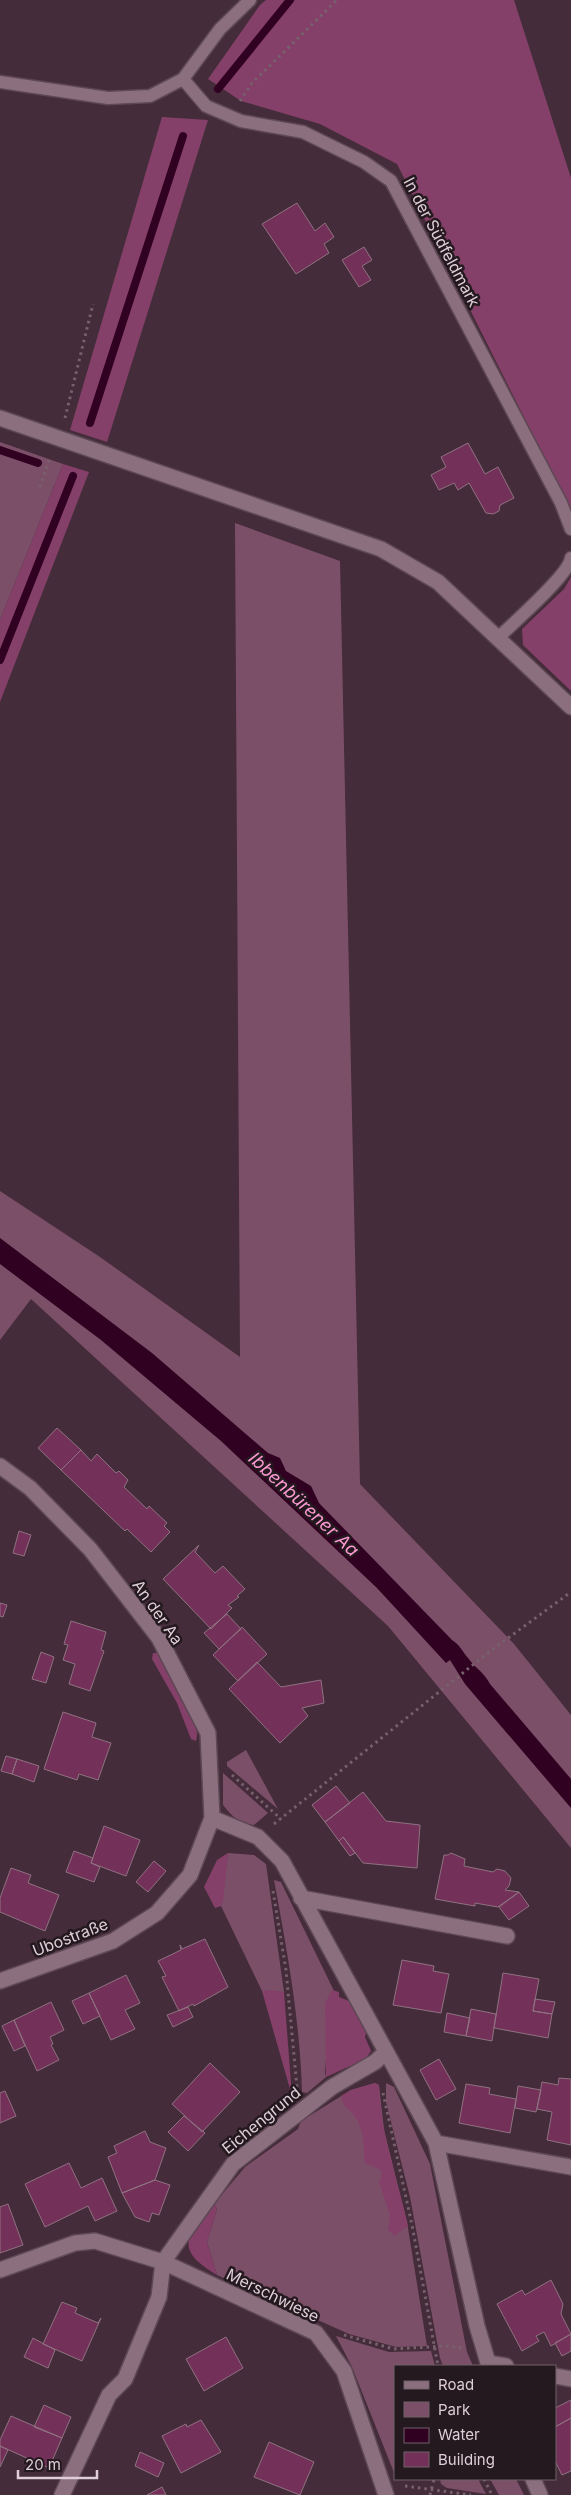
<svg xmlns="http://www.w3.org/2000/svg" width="571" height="2495" viewBox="0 0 571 2495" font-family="Inter,sans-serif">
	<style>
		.green { fill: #7c4f68 }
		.forest { fill: #854069 }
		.water { fill: #310121 }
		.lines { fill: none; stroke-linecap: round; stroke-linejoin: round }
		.stream { stroke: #310121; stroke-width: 8 }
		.building { fill: #733059; stroke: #8f7281 }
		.lane-casing { stroke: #5d4854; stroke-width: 15 }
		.street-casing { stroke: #5d4854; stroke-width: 18 }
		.path { stroke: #77616d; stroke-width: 3; stroke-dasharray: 2.5 4; stroke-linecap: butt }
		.lane { stroke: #8c6f7e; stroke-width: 12 }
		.street { stroke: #8c6f7e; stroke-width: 15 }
		.labels { text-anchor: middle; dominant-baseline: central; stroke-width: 5; stroke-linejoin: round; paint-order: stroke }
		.street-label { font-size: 16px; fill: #dfced7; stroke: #24191f }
		.water-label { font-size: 18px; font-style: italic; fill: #fc99d2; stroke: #24191f }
	</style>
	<rect width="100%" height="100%" fill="#452c3a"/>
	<path class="green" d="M0,442L63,464L0,620Z
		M235,523L340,561L360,1484L514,1644L571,1715V1848L388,1626L31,1299L0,1340V1191L100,1257L240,1357Z
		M246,1750L278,1809L227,1766V1762Z
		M223,1773L268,1813L254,1825C239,1824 232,1816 223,1805Z
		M228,1853L254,1855L266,1864L284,1992L262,1991L221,1906Z
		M274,1880L281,1882L334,1991H332L325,2072L326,2077L307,2093L302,2092C300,2020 287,1950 274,1880Z
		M375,2083L379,2085L384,2130L407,2222L427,2346L396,2347L349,2334L217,2275L207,2242L217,2209L214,2204L245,2167L298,2129L301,2121L351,2090Z
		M386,2083L394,2087L430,2164L467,2352L473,2366H443L440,2358L410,2197L386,2102Z
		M336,2336L389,2352L431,2351L435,2366H395V2475L352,2367Z
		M440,2479H478L486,2494L447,2488L441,2484Z
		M490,2479H516L524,2495H499Z"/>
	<path class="forest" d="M266,0H514L571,178V511L397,164L320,124L241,101L208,79L260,5Z
		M162,117L208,120L107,442L70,430Z
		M63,464L89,472L0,702V620Z
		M571,577V691L523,645L522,629L564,589Z
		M153,1653H159C171,1674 203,1717 196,1741L191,1739L177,1703L152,1659Z
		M228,1853L223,1902L221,1906L215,1908L204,1887L217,1860Z
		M271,1990L284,1992L292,2096L262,1991Z
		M332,1990L339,1992V1997L354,2003L367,2029L365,2037L371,2051L359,2068L350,2066L326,2077L325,2003Z
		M375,2083L379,2085C380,2133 398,2179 408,2226L394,2236L388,2229L390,2215L379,2182L382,2177L381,2170L365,2163C363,2140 364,2119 344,2106L341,2096L351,2090Z
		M214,2204L217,2209L207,2242L217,2275C178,2252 184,2240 205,2206Z"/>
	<path class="water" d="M0,1238L152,1353L268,1453L280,1458L286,1471L311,1486L319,1503L452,1640C460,1645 462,1651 468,1658C476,1669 483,1671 490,1684L571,1779V1808L465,1684L450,1660L446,1663L377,1588L221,1441L101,1340L0,1264Z"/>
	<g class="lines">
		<path class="stream" d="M218,89L290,0
			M90,423L183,136
			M0,450L38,463
			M0,660L73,476"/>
	</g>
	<path class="building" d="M297,203L315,231L325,223L334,237L324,244L329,253L296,274L262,224Z
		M364,247L372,260L362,266L371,280L359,287L342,260Z
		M468,443L485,474L498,467L514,498L500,505L499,511L493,514L486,513L469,483L458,490L454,483L439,490L431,475L446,467L441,457Z
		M57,1428L81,1450L61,1470L38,1448Z
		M81,1450L91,1461L97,1454L116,1473L119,1471L128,1480L124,1487L147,1509L149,1506L167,1523L164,1526L170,1532L151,1552L127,1529L125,1531L61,1470Z
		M19,1531L31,1535L24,1556L13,1553Z
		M199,1545L195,1552L215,1573L223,1566L245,1589L237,1596L239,1597L228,1605L232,1608L211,1629L163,1579Z
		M0,1603L7,1605L3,1617L0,1616Z
		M227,1614L241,1629L219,1649L204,1633Z
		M71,1621L106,1632L101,1650L104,1651L90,1691L69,1684L75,1664L63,1660L68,1645L64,1644Z
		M242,1627L267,1654L238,1681L213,1655Z
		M41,1652L54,1657L46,1683L32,1679Z
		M257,1662L281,1687L321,1680L324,1703L302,1708L308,1716L280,1743L229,1689Z
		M63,1712L96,1723L92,1737L111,1743L98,1780L79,1774L77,1780L44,1769Z
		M6,1756L17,1759L12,1774L1,1771Z
		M17,1759L39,1766L34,1782L12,1774Z
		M336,1786L350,1803L325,1822L312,1805Z
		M363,1792L386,1821L420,1825L417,1868L363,1863L343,1837L339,1841L325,1822Z
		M104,1826L140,1840L126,1876L91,1863Z
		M343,1837L355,1853L350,1856L339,1841Z
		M74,1851L93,1858L91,1863L100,1867L94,1882L66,1872Z
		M451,1853L465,1859L464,1866L493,1872L497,1869L505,1871L511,1878L509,1886L505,1890L519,1892L498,1907L475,1903V1906L435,1899L444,1855H448Z
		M154,1861L166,1871L148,1892L136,1882Z
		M11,1868L31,1875L28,1883L59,1895L45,1931L0,1912V1898Z
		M519,1892L529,1906L509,1920L499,1907Z
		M205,1939L228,1987L194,2006L193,2004L179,2011L162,1977L166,1976L158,1961L181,1950L180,1945L182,1949Z
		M402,1960L434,1966L433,1971L449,1974L441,2013L393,2005Z
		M503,1973L539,1979L533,2011L552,2014L548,2038L494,2028Z
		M126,1975L140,2003L125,2010L135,2029L111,2040L89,1993Z
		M89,1993L100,2016L83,2024L72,2001Z
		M535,1999L555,2002L552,2014L533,2011Z
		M51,2002L64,2030L50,2037L53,2044L51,2045L59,2060L37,2071L14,2020Z
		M188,2007L193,2017L173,2027L167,2015Z
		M471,2009L496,2014L492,2041L466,2036Z
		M447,2013L470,2018L466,2036L444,2032Z
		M14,2020L25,2046L14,2051L2,2026Z
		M439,2059L456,2089L436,2100L420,2070Z
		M210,2063L240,2092L202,2132L172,2104Z
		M559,2078L571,2079V2145L547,2140L552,2112L537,2109L542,2082L558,2085Z
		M466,2084L490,2088L489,2094L516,2099L510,2133L459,2123Z
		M518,2086L541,2090L536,2112L515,2108Z
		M5,2091L16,2116L0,2123V2093Z
		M184,2116L205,2133L188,2151L168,2132Z
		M145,2131L150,2142L166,2148L155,2180L122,2193L108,2157L117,2153L114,2146Z
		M69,2163L81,2188L102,2178L117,2211L95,2221L88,2206L45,2227L25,2184Z
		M155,2180L170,2185L159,2215L152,2213L149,2222L135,2217L122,2193Z
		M8,2204L23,2245L0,2253V2207Z
		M551,2280L563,2304L561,2314L571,2334L551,2346L544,2332L536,2336L539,2341L522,2351L497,2304L522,2290L525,2295Z
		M62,2302L77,2308L75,2313L98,2323L101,2318L82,2361L43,2344Z
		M571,2334V2351L562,2356L555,2343Z
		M226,2337L243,2368L204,2391L186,2359Z
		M33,2338L55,2350L48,2368L24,2357Z
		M571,2400V2418L555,2427V2408Z
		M44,2405L71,2417L62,2438L34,2427Z
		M11,2416L62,2438L49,2468L0,2446V2440Z
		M571,2418V2471L562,2475L555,2461V2427Z
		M201,2420L221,2452L181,2473L162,2436L186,2424L187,2427Z
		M269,2442L314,2462L300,2495L254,2477Z
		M0,2446L8,2450L0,2467Z
		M140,2452L164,2463L158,2477L135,2466Z
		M162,2487L166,2495H147Z"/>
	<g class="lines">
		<g class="lane-casing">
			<path id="lane" d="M183,79L206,106L241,121L303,132L364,162L391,181L561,503L571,529
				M0,82L108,98L150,96L183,79L220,29L250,0
				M498,638C512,624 569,575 571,558"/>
		</g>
		<g class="street-casing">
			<path id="street" d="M0,418L381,549L438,582L571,707
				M0,1466L30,1488L90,1549L159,1638L208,1733L212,1818L190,1875L157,1913L113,1941L0,1981
				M212,1818L258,1837L282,1861L436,2143L477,2326L489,2366
				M301,1898L507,1936
				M436,2143L571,2167
				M0,2270L75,2243L95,2241L163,2262L316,2333L344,2371L386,2495
				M488,2363L506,2366
				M555,2376L571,2379
				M533,2479L540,2495
				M62,2495L109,2395L125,2379L159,2297L163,2262L233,2164L332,2087L375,2062L386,2052"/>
		</g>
		<path class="path" d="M240,101L252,83L337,0
			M65,418L93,304
			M40,487L50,457
			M232,1775L281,1819
			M274,1824L489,1652L571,1592
			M273,1891L286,1970L297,2088
			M383,2093L412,2225L438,2366
			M344,2335L394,2349L446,2346L463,2348
			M484,2479L492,2495
			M405,2486L471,2495
			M430,2495L434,2479"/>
		<use href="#lane" class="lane"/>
		<use href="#street" class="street"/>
	</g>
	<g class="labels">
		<g class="street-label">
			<text transform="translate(442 242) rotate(62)">In der Südfeldmark</text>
			<text transform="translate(158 1612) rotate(55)">An der Aa</text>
			<text transform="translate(70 1937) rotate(-21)">Ubostraße</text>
			<text transform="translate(261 2120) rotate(-39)">Eichengrund</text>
			<text transform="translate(273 2295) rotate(26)">Merschwiese</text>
		</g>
		<g class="water-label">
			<text transform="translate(304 1504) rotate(43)">Ibbenbürener Aa</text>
		</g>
	</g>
	<rect x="394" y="2365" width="162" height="115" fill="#24191f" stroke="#6f6169"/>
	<rect x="404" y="2381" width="25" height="8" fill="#8c6f7e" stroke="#6f6169"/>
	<text x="438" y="2390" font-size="15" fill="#dfced7">Road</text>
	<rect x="404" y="2402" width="25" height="15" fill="#7c4f68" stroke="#6f6169"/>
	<text x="438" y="2415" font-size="15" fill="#dfced7">Park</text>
	<rect x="404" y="2428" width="25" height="15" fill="#310121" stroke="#6f6169"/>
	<text x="438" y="2440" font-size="15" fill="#dfced7">Water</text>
	<rect x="404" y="2452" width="25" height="15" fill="#733059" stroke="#6f6169"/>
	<text x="438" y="2465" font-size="15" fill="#dfced7">Building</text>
	<path d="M18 2470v8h79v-8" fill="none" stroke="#dfced7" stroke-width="2.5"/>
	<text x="25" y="2470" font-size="15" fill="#dfced7" stroke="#24191f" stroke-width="4" paint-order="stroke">20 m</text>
</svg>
